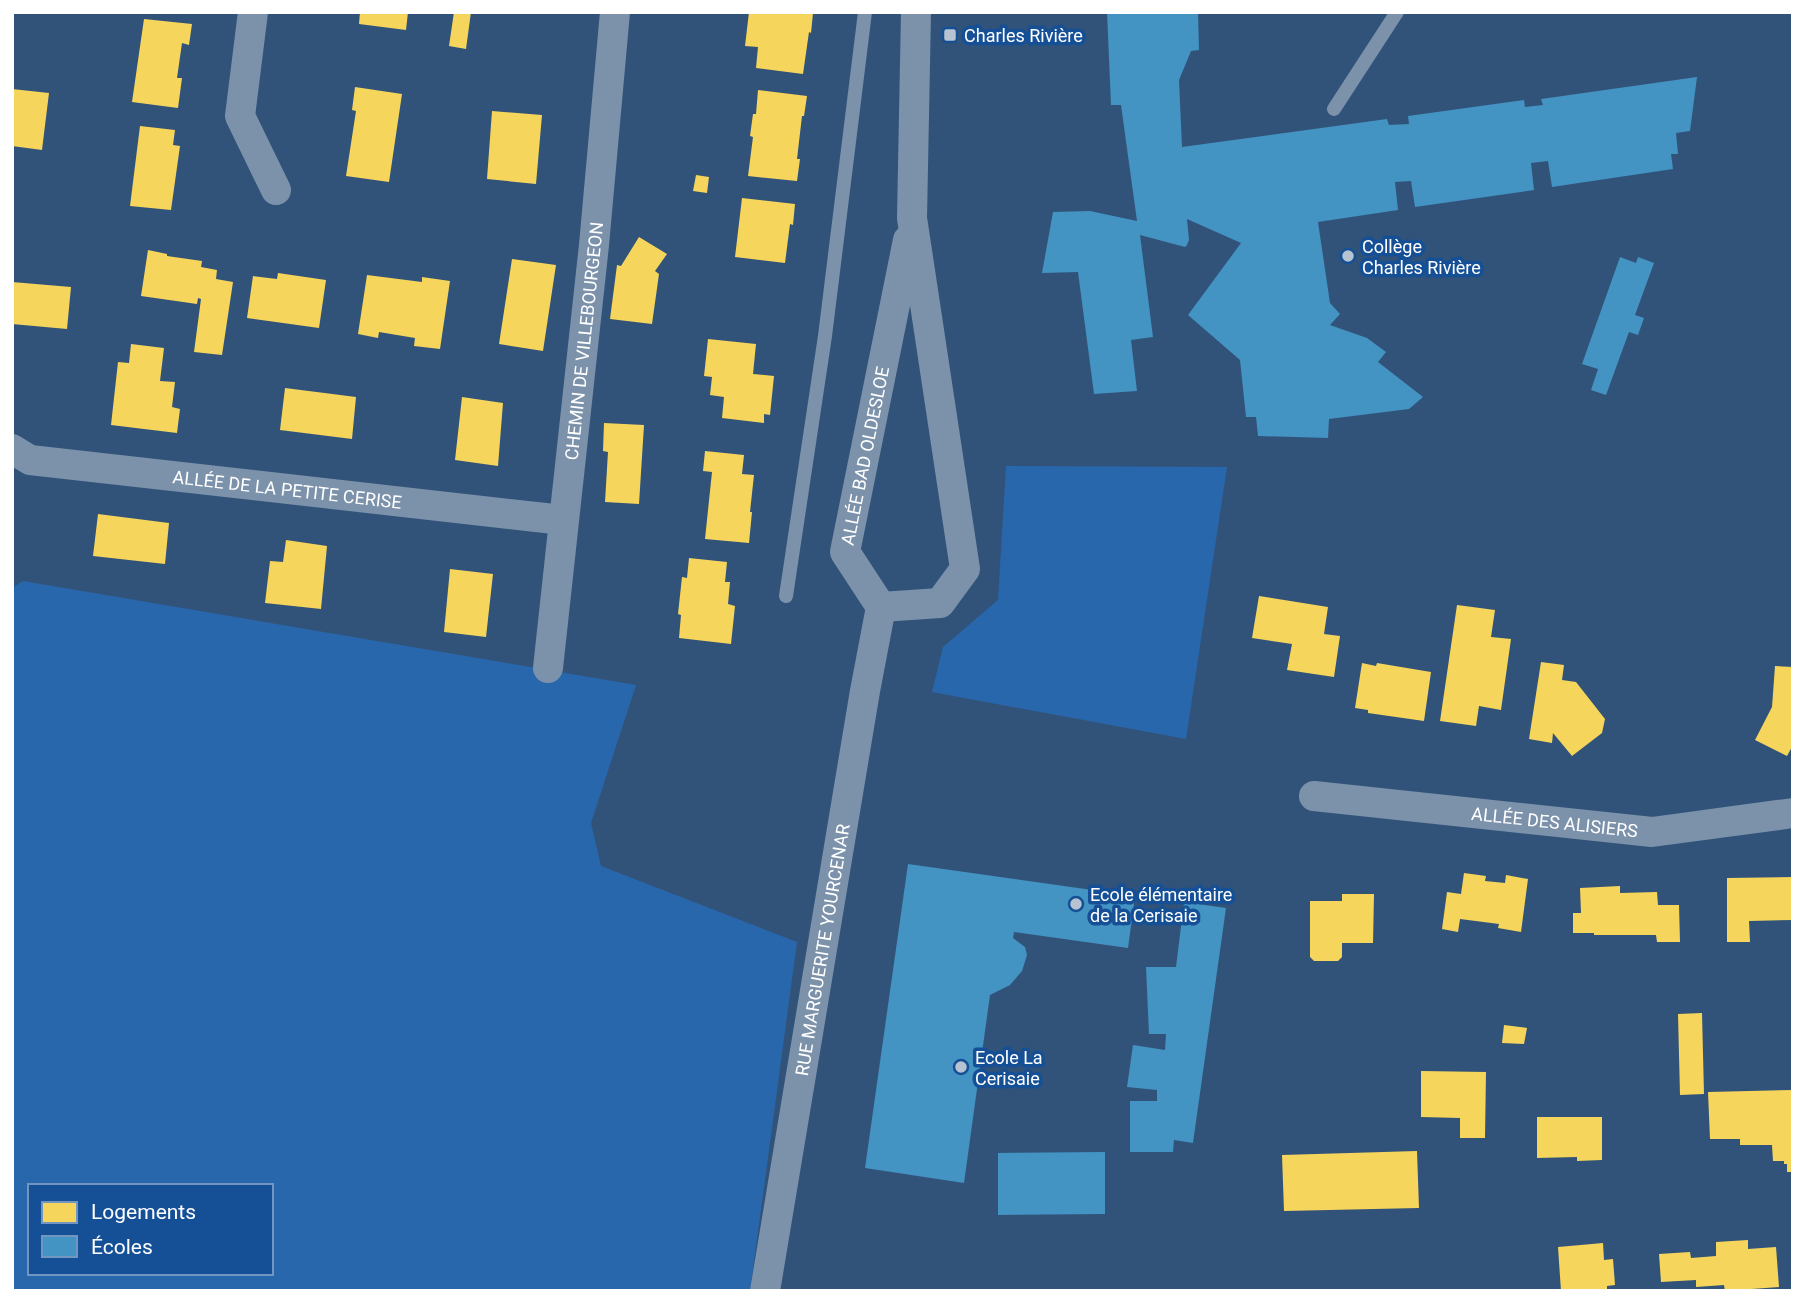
<svg xmlns="http://www.w3.org/2000/svg" width="1805" height="1303" viewBox="0 0 1805 1303" font-family="Roboto,sans-serif">
	<style>
		.green { fill: #2967ad; fill-rule: evenodd }
		.homes { fill: #f6d55c }
		.schools { fill: #4393c3 }
		.lines { fill: none; stroke-linecap: round; stroke-linejoin: round }
		.lane { stroke: #7c92ab; stroke-width: 14 }
		.street { stroke: #7c92ab; stroke-width: 30 }
		.poi-dot { fill: #b7c3d0; stroke: #155096; stroke-width: 2.5 }
		.labels { text-anchor: middle; dominant-baseline: central; stroke-width: 7; stroke-linejoin: round; paint-order: stroke }
		.poi-label { font-size: 18px; fill: #fff; stroke: #155096; text-anchor: start }
		.street-label { font-size: 18px; fill: #fff; stroke: #155096 }
	</style>
	<rect width="100%" height="100%" fill="#325379"/>
	<path class="green" d="M1006,466L1227,467L1186,739L932,692L943,647L998,600Z
		M23,581L636,685L591,823L601,866L797,942L750,1291H12V588ZM30,1186H271V1273H30Z"/>
	<path class="homes" d="M360,12H408L406,30L359,24Z
		M454,12H471L466,49L449,46Z
		M749,12L813,13L811,33L809,32L803,74L756,68L758,47L745,46Z
		M144,19L192,24L189,45L182,43L177,78H182L178,108L132,102Z
		M355,87L402,94L389,182L346,176L356,111L352,110Z
		M12,89L49,93L42,150L12,146Z
		M758,90L807,96L804,116H802L797,159H800L797,181L748,176L753,137L750,136L753,114H756Z
		M492,111L542,115L536,184L487,179Z
		M140,126L175,130L173,145L180,146L171,210L130,206Z
		M696,175L709,177L707,193L693,191Z
		M742,198L795,204L793,225L790,224L785,263L735,257Z
		M639,237L667,254L655,271L659,274L652,324L610,319L617,265L621,266Z
		M148,250L167,254V256L202,261L201,267L217,270L216,279L233,282L222,355L194,352L201,299L198,298L197,304L141,296Z
		M512,259L556,265L543,351L499,344Z
		M278,273L326,280L319,328L247,318L253,276L277,279Z
		M367,275L422,282V277L450,281L440,349L414,346L415,338L379,332L378,338L358,334Z
		M12,282L71,287L67,329L12,324Z
		M708,339L756,344L753,374L774,376L770,415L764,414V423L722,418L724,397L710,395L712,377L704,376Z
		M131,344L164,348L160,381L175,382L172,407L180,409L177,433L111,425L118,362L129,363Z
		M285,388L356,397L352,439L280,430Z
		M462,397L503,403L498,466L455,460Z
		M604,423L644,425L639,504L605,502L608,452L603,451Z
		M705,451L744,455L742,474L754,475L750,512H752L749,543L705,539L712,472L703,471Z
		M98,514L169,523L165,564L93,556Z
		M286,540L327,546L321,609L265,603L270,561L283,562Z
		M689,558L727,562L725,582H730L728,604L735,606L731,644L679,638L681,615L678,614L682,577L687,578Z
		M450,569L493,574L486,637L444,632Z
		M1259,596L1328,607L1324,634L1340,636L1334,677L1287,670L1292,644L1252,638Z
		M1457,605L1495,610L1491,637L1511,639L1501,710L1479,706L1476,726L1440,721Z
		M1541,662L1564,665L1562,680L1576,682L1605,719L1602,733L1572,756L1553,733L1552,743L1529,739Z
		M1362,663L1376,666L1377,663L1431,672L1424,721L1368,713V710L1355,708Z
		M1775,666L1793,667V745L1787,756L1755,740L1772,707Z
		M1464,873L1486,876L1485,881L1505,883L1506,875L1528,879L1521,932L1498,928L1499,924L1460,919L1458,932L1442,929L1447,892L1461,894Z
		M1793,877V920L1749,921L1750,942H1727V878Z
		M1620,886V893L1657,892L1658,905H1679L1680,942H1657L1656,935H1594V933H1573V913H1581L1580,888Z
		M1342,894H1374L1373,943H1342V957L1338,961H1314L1310,957V901H1342Z
		M1702,1013L1704,1094L1680,1095L1678,1014Z
		M1504,1025L1527,1028L1524,1044L1502,1043Z
		M1421,1071L1486,1072L1485,1138H1460V1118L1421,1117Z
		M1793,1090V1172H1787V1164H1784V1161H1773L1772,1145H1740V1139H1710L1708,1092Z
		M1537,1117H1602V1160L1577,1161V1157L1537,1158Z
		M1417,1151L1419,1208L1284,1211L1282,1155Z
		M1748,1240V1249L1776,1247L1779,1287L1725,1291L1724,1285L1696,1287V1280L1661,1282L1659,1254L1690,1252L1691,1258L1716,1256V1242Z
		M1603,1243L1604,1260L1613,1259L1615,1285L1607,1286V1291H1561L1558,1247Z"/>
	<path class="schools" d="M1107,12H1198L1199,50L1191,51L1179,80L1182,147L1387,119L1389,125L1409,124L1408,116L1524,100L1525,107L1543,105L1541,99L1697,77L1690,131L1676,133L1678,154H1671L1673,169L1552,187L1548,161L1531,163L1534,190L1415,207L1411,181L1395,182L1398,210L1318,222L1330,303L1340,314L1330,325L1367,338L1386,352L1378,362L1423,397L1409,409L1329,419L1328,438L1258,436L1256,417H1246L1240,360L1188,315L1241,243L1187,219L1189,240L1187,245L1185,247L1140,235L1153,337L1131,340L1137,391L1094,394L1078,272L1042,273L1053,212L1090,211L1137,221L1121,105H1111Z
		M1620,257L1636,263L1638,257L1654,263L1635,315L1644,318L1638,335L1629,332L1606,395L1591,390L1598,369L1582,364Z
		M908,864L1135,896L1128,948L1014,932L1013,938L1025,947L1027,955L1022,971L1010,985L990,995L964,1183L865,1168Z
		M1184,902L1226,908L1193,1143L1174,1140L1173,1152H1130V1101H1157V1090L1127,1087L1133,1045L1165,1050L1166,1034H1149L1146,967H1176Z
		M1105,1152V1214L998,1215V1153Z"/>
	<g class="lines">
		<path class="lane" d="M1334,109L1397,12
			M786,596L825,336L865,12"/>
		<g class="street">
			<path d="M253,12L240,116L276,190"/>
			<path id="s1" d="M12,449L30,460L563,520"/>
			<path d="M881,607L940,603L965,569L912,218L916,12"/>
			<path id="s2" d="M881,607L845,552L908,240"/>
			<path id="s3" d="M548,668L594,245L615,12"/>
			<path id="s4" d="M1314,796L1652,832L1793,813"/>
			<path id="s5" d="M765,1291L865,691L881,607"/>
		</g>
	</g>
	<g class="poi-dot">
		<rect x="943" y="28" width="14" height="14" rx="3.5"/>
		<circle cx="1348" cy="256" r="7"/>
		<circle cx="1076" cy="904" r="7"/>
		<circle cx="961" cy="1067" r="7"/>
	</g>
	<g class="labels">
		<g class="poi-label">
			<text x="964" y="35">Charles Rivière</text>
			<text x="1362" y="246">Collège<tspan x="1362" dy="21">Charles Rivière</tspan></text>
			<text x="1090" y="894">Ecole élémentaire<tspan x="1090" dy="21">de la Cerisaie</tspan></text>
			<text x="975" y="1057">Ecole La<tspan x="975" dy="21">Cerisaie</tspan></text>
		</g>
		<g class="street-label">
			<text stroke="none"><textPath href="#s3" startOffset="329">CHEMIN DE VILLEBOURGEON</textPath></text>
			<text stroke="none"><textPath href="#s2" startOffset="164">ALLÉE BAD OLDESLOE</textPath></text>
			<text stroke="none"><textPath href="#s1" startOffset="280">ALLÉE DE LA PETITE CERISE</textPath></text>
			<text stroke="none"><textPath href="#s4" startOffset="242">ALLÉE DES ALISIERS</textPath></text>
			<text stroke="none"><textPath href="#s5" startOffset="346">RUE MARGUERITE YOURCENAR</textPath></text>
		</g>
	</g>
	<rect width="1805" height="1303" fill="none" stroke="#ffffff" stroke-width="28"/>
	<rect x="28" y="1184" width="245" height="91" fill="#155096" stroke="#7396c0" stroke-width="2"/>
	<rect x="42" y="1202" width="35" height="21" fill="#f6d55c" stroke="#7396c0" stroke-width="2"/>
	<text x="91" y="1219" font-size="21" fill="#ffffff">Logements</text>
	<rect x="42" y="1236" width="35" height="21" fill="#4393c3" stroke="#7396c0" stroke-width="2"/>
	<text x="91" y="1254" font-size="21" fill="#ffffff">Écoles</text>
</svg>
